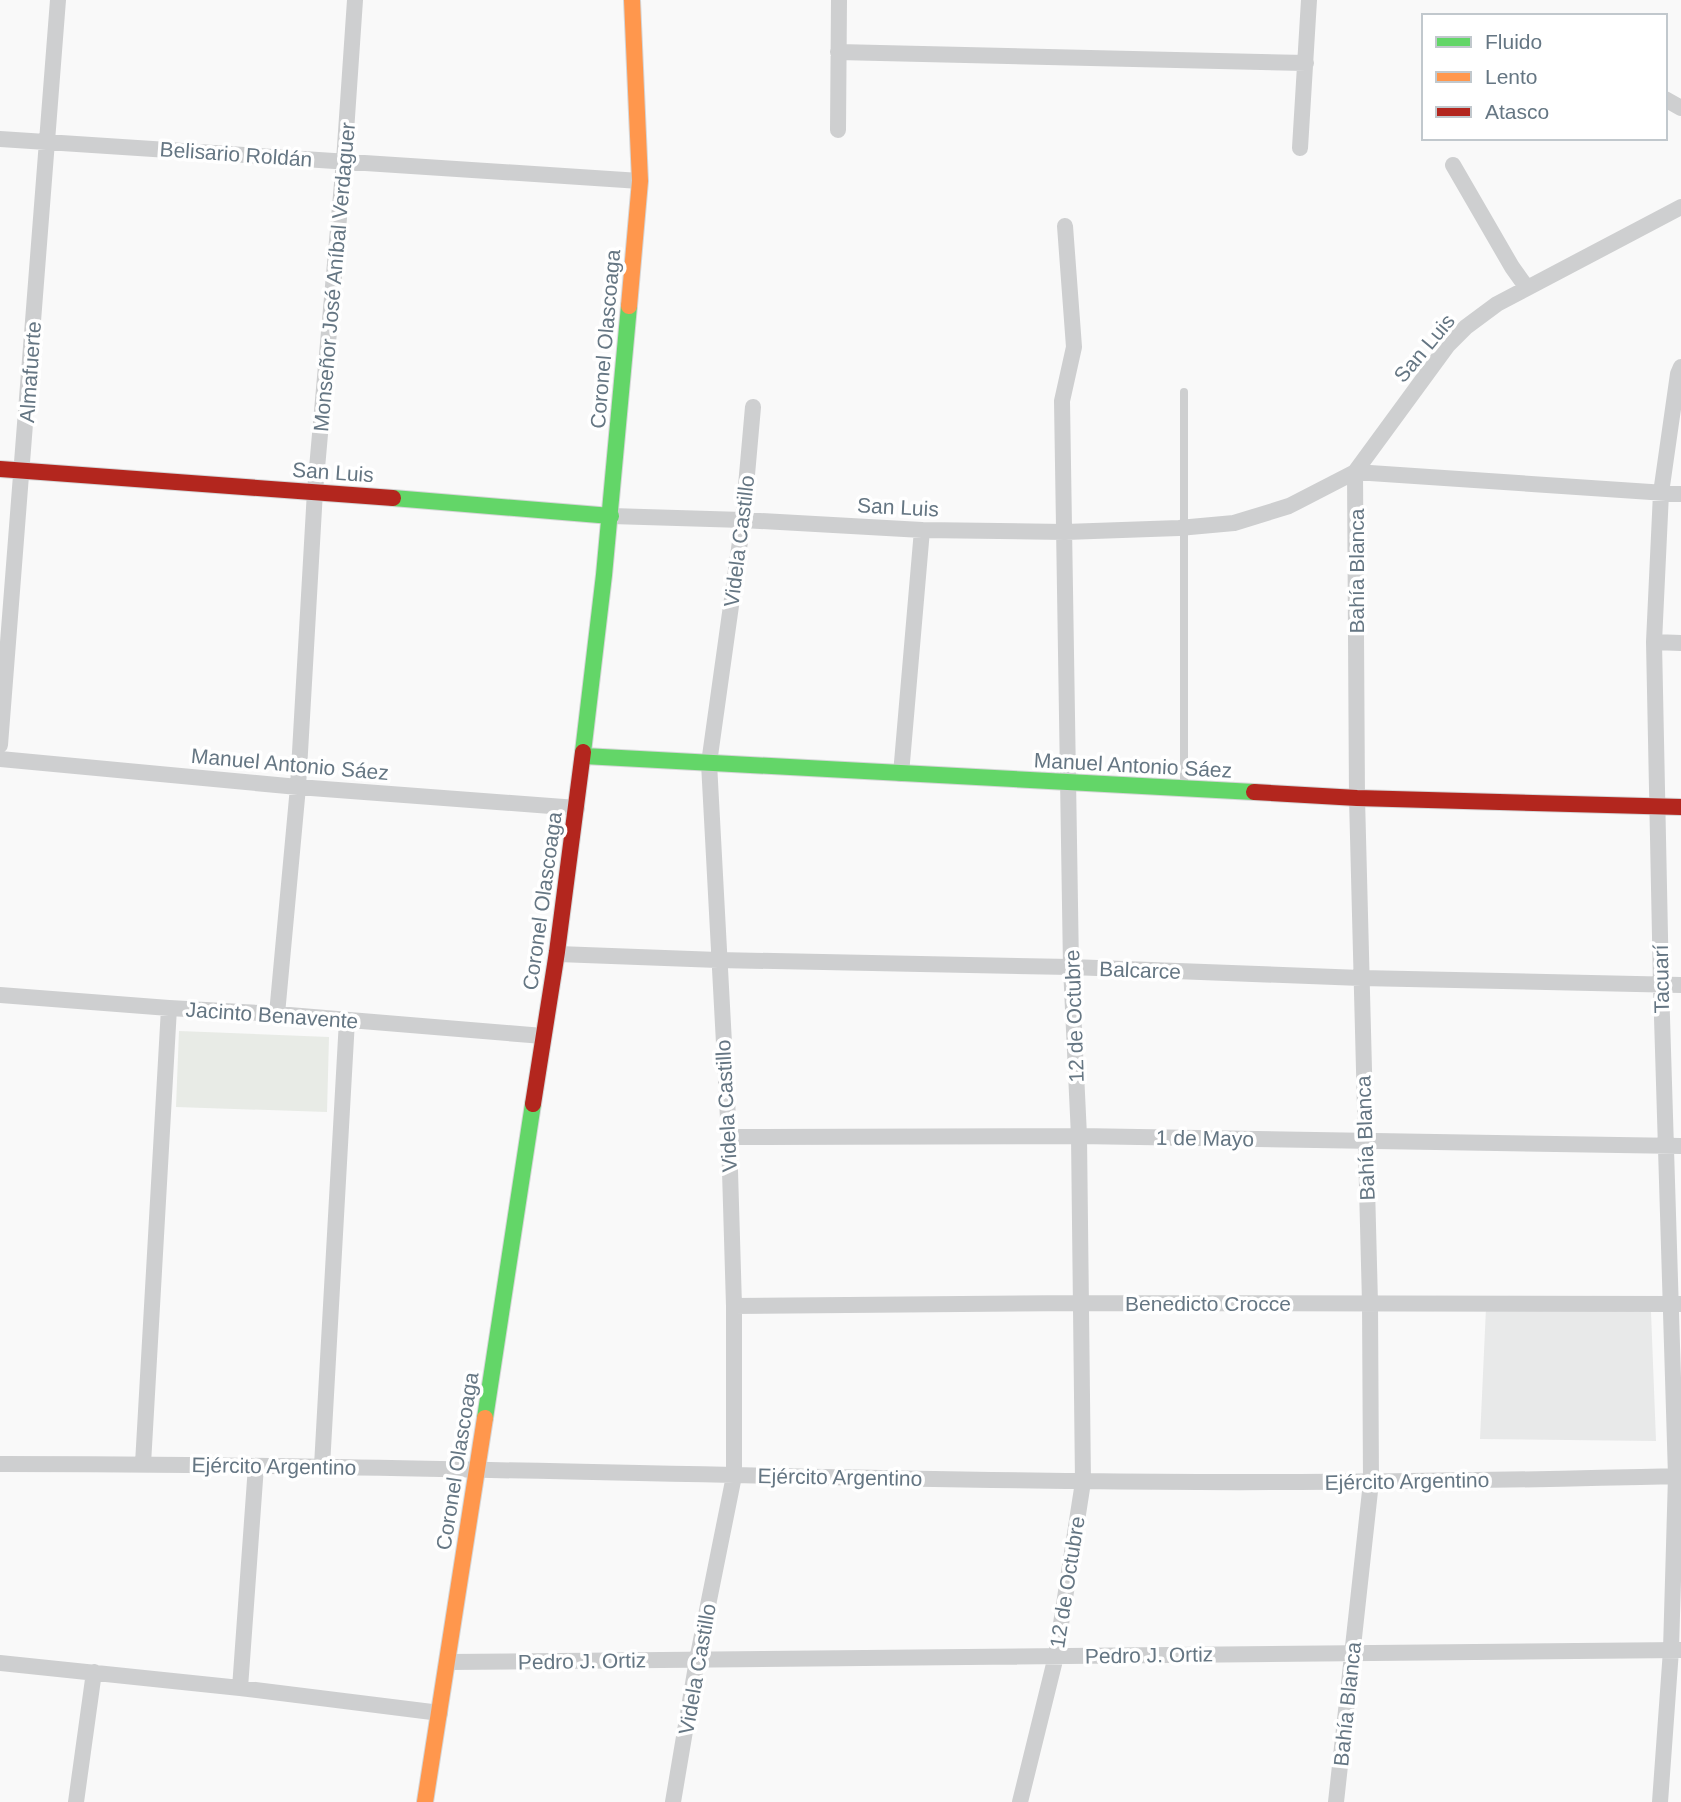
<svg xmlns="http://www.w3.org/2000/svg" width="1681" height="1802" viewBox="0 0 1681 1802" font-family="Arial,sans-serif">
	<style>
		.built { fill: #e8e9e9 }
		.green { fill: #e8ebe6 }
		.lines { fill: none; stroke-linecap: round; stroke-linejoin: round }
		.fast-casing { stroke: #d5d6d7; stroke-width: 18 }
		.slow-casing { stroke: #d5d6d7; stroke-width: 18 }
		.jam-casing { stroke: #d5d6d7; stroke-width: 18 }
		.lane { stroke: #cecfd0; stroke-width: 8 }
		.street { stroke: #cecfd0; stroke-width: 16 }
		.fast { stroke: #63d668; stroke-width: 16 }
		.slow { stroke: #ff974d; stroke-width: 16 }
		.jam { stroke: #b3261e; stroke-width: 16 }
		.labels { text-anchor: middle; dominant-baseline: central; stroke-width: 7; stroke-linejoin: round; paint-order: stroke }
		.street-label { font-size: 21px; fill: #657683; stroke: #fff }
	</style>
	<rect width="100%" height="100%" fill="#f9f9f9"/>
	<path class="built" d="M1486,1308L1651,1312L1656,1441L1480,1439Z"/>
	<path class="green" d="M179,1031L329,1037L327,1112L176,1107Z"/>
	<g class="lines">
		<g class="fast-casing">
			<path id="fast" d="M393,498L611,516
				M583,752L604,575L629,306
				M584,756L1254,792
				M485,1418L533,1104"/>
		</g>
		<g class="slow-casing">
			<path id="slow" d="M629,306L640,181L632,0
				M425,1802L485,1418"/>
		</g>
		<g class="jam-casing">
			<path id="jam" d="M0,469L393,498
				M1254,792L1357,798L1681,807
				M533,1104L557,952L583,752"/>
		</g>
		<path class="lane" d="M1184,392V786"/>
		<path class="street" d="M838,52L1306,63
			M1665,99L1681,108
			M838,130L839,0
			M0,139L640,181
			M1300,148L1309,0
			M1453,165L1512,267L1527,288
			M1355,472L1681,494
			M611,516L743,520L922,530L1065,532L1179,528L1234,523L1289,506L1355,472L1448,345L1466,327L1497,304L1681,207
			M1654,642L1681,643
			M0,745L58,0
			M0,759L298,787L577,808
			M901,774L922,530
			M558,954L718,960L1071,967L1361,978L1681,985
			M0,995L169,1008L277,1014L543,1036
			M277,1014L298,787L315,491L344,161L355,0
			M729,1137L1079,1136L1681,1146
			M734,1306L1080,1303L1680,1304
			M0,1464C360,1464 721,1477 1081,1481C1281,1484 1481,1481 1681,1476
			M143,1464L169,1008
			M322,1466L347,1020
			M448,1662L1681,1650
			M0,1663L240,1688L440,1713
			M240,1688L256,1466
			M76,1802L94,1672
			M673,1802L697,1660L734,1476V1306L729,1137L709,763L743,520L753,407
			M1020,1802L1056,1656L1083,1482L1079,1136L1071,967L1062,401L1074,347L1065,226
			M1336,1802L1371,1482L1370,1303L1357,798L1355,472
			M1660,1802L1671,1650L1676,1476L1661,985L1654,642L1661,493L1678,374L1681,367"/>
		<use href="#fast" class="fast"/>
		<use href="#slow" class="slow"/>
		<use href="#jam" class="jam"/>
	</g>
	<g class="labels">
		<g class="street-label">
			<text transform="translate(236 154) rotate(4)">Belisario Roldán</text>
			<text transform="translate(334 277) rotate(-85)">Monseñor José Aníbal Verdaguer</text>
			<text transform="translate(605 339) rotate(-85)">Coronel Olascoaga</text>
			<text transform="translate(1424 348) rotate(-50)">San Luis</text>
			<text transform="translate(30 372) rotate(-86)">Almafuerte</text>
			<text transform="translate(333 472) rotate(4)">San Luis</text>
			<text transform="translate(898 507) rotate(3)">San Luis</text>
			<text transform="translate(739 541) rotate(-83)">Videla Castillo</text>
			<text transform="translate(1356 571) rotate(-90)">Bahía Blanca</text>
			<text transform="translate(290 764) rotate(5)">Manuel Antonio Sáez</text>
			<text transform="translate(1133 765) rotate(3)">Manuel Antonio Sáez</text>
			<text transform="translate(542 901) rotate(-82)">Coronel Olascoaga</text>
			<text transform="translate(1140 970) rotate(2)">Balcarce</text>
			<text transform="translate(1661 979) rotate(-91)">Tacuarí</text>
			<text transform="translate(272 1015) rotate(4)">Jacinto Benavente</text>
			<text transform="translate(1074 1016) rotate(-92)">12 de Octubre</text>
			<text transform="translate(726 1106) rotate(-93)">Videla Castillo</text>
			<text transform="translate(1205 1138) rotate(1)">1 de Mayo</text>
			<text transform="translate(1365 1138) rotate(-92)">Bahía Blanca</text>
			<text x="1208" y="1303">Benedicto Crocce</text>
			<text transform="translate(457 1461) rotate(-81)">Coronel Olascoaga</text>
			<text transform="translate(274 1466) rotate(1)">Ejército Argentino</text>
			<text transform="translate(840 1477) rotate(1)">Ejército Argentino</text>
			<text transform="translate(1407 1481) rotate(-1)">Ejército Argentino</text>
			<text transform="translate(1067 1582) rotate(-81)">12 de Octubre</text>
			<text transform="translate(1149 1655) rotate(-1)">Pedro J. Ortiz</text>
			<text transform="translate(582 1661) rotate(-1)">Pedro J. Ortiz</text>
			<text transform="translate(697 1669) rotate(-80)">Videla Castillo</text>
			<text transform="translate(1347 1704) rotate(-84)">Bahía Blanca</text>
		</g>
	</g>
	<rect x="1422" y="14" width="245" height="126" fill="#ffffff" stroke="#c1c8cd" stroke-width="2"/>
	<rect x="1436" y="37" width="35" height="10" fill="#63d668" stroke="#c1c8cd" stroke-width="2"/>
	<text x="1485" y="49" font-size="21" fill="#657683">Fluido</text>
	<rect x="1436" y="72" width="35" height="10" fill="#ff974d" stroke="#c1c8cd" stroke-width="2"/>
	<text x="1485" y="84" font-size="21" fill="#657683">Lento</text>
	<rect x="1436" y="107" width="35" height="10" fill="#b3261e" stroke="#c1c8cd" stroke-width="2"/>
	<text x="1485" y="119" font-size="21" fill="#657683">Atasco</text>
</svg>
